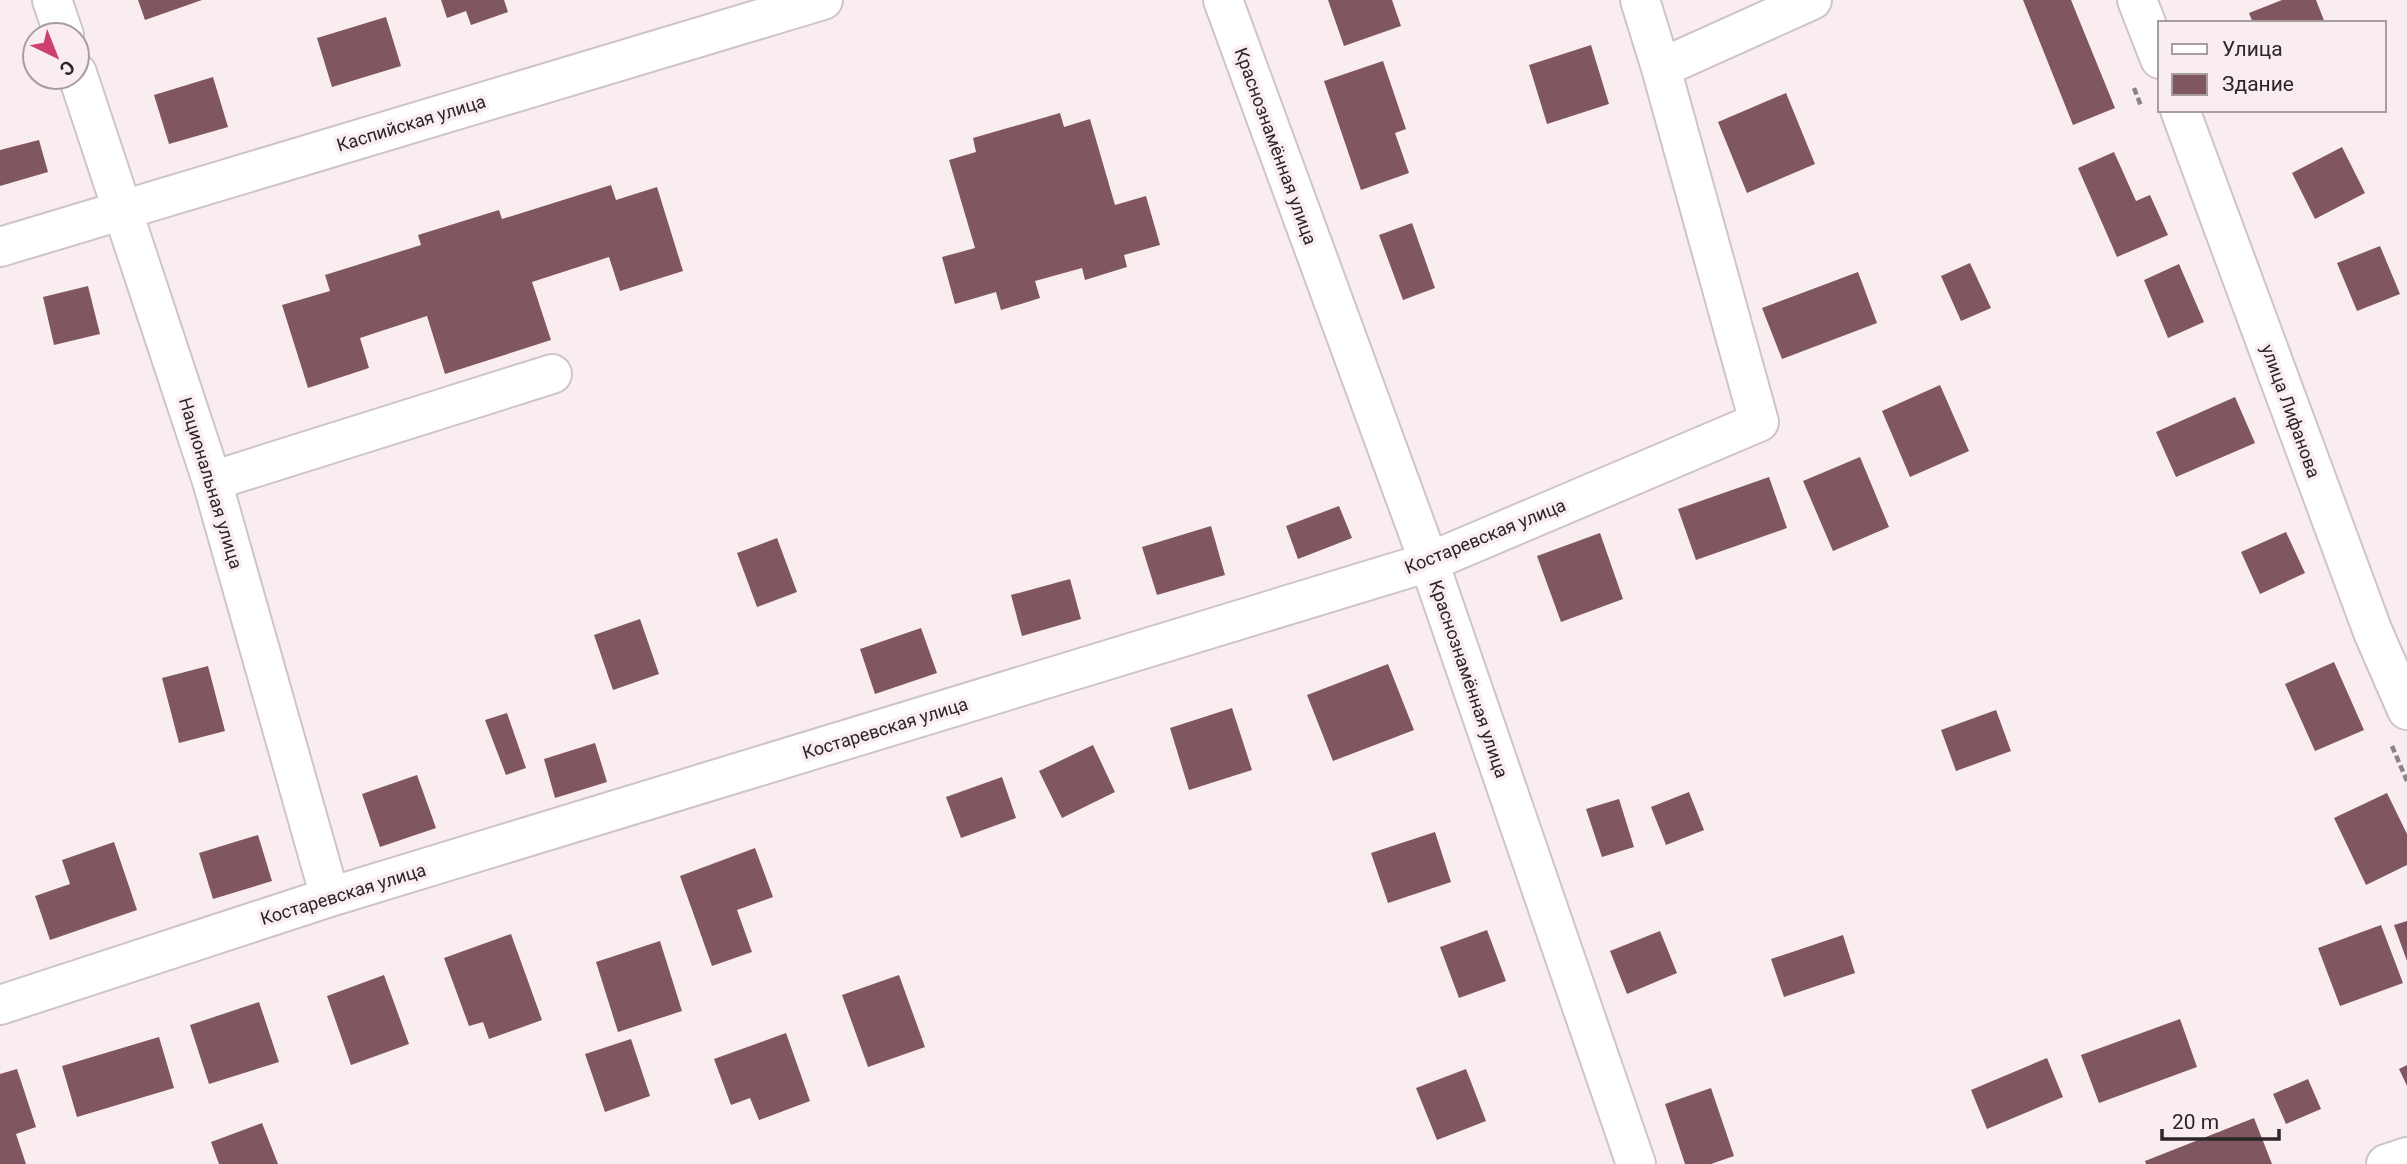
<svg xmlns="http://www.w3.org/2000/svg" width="2407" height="1164" viewBox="0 0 2407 1164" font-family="Roboto,sans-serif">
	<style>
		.building { fill: #805661 }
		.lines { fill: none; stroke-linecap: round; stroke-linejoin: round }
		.minor-casing { stroke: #cfc4c6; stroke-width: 42 }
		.path { stroke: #8b8385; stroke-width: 4.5; stroke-dasharray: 7 3.5; stroke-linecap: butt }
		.minor { stroke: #fff; stroke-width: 38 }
		.labels { text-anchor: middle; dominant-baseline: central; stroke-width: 7; stroke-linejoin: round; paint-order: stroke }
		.street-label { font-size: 18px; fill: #2b2627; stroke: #f9edf0 }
	</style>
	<rect width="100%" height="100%" fill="#f9edf0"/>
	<path class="building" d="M138,0H202L145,20Z
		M441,0H504L508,12L471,25L466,11L447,18Z
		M1328,0H1392L1401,26L1344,46Z
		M2023,0H2071L2115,108L2073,125Z
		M2282,0H2316L2325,23H2253L2249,13Z
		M386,17L401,66L332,87L317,38Z
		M1591,45L1609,104L1547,124L1529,65Z
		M1383,61L1406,129L1395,133L1409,173L1361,190L1324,81Z
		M213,77L228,127L169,144L154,95Z
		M1786,93L1815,164L1747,193L1718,122Z
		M1060,113L1064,127L1090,119L1115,205L1146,196L1160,245L1124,255L1127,267L1085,280L1082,268L1035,281L1040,298L1001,310L996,292L955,304L942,257L975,248L949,160L976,152L973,138Z
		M39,140L48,172L0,186V150Z
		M2342,147L2365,193L2315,219L2292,173Z
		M2114,152L2136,201L2150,195L2168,235L2117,257L2078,168Z
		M611,185L616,200L657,187L683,271L620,291L609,257L532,282L551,340L445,374L427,316L360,338L369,368L308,388L282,305L330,291L325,275L421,245L418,235L499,210L502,219Z
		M1412,223L1435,288L1403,300L1379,235Z
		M2380,246L2400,294L2357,311L2337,263Z
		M1970,263L1991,308L1961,321L1941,276Z
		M2179,264L2204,322L2168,338L2144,280Z
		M1858,272L1877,323L1782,359L1762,308Z
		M88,286L100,334L54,345L43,297Z
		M1940,385L1969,451L1910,477L1882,411Z
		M2235,397L2255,443L2176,477L2156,432Z
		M1860,457L1889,527L1833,551L1803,481Z
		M1769,477L1787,528L1696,560L1678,509Z
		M1339,506L1352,538L1298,559L1286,526Z
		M1211,526L1225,575L1157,595L1142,547Z
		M2286,532L2305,573L2260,594L2241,552Z
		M1600,533L1623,599L1561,622L1537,556Z
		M777,538L797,592L757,607L737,553Z
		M1070,579L1081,619L1022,636L1011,595Z
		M640,619L659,674L613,690L594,635Z
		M921,628L937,673L875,694L860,649Z
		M2334,662L2364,730L2315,751L2285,684Z
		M1388,664L1414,730L1333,761L1307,695Z
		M208,666L225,731L179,743L162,678Z
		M1232,708L1252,770L1189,790L1170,728Z
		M1996,710L2011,751L1956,771L1941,730Z
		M507,713L526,768L506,775L485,720Z
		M595,743L607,782L555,798L544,759Z
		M1093,745L1115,792L1062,818L1039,771Z
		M417,775L436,828L380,847L362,794Z
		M1002,777L1016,818L961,838L946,797Z
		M1689,792L1704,830L1666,845L1651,807Z
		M2387,793L2407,834V865L2366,885L2334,818Z
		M1619,799L1634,847L1602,857L1586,809Z
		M1435,832L1451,882L1388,903L1371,853Z
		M258,835L272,881L213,899L199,853Z
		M114,842L137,910L50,940L35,896L70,884L62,860Z
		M755,848L773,897L737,910L752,952L712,966L680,876Z
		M2407,921V961L2394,925Z
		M2381,925L2403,983L2340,1006L2318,948Z
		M1487,930L1506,981L1459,998L1440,947Z
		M1660,931L1677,973L1627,994L1610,951Z
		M511,934L542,1020L489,1039L483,1022L469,1026L444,958Z
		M1843,935L1855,973L1784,997L1771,959Z
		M660,941L682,1011L618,1032L596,962Z
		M384,975L409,1044L351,1065L327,996Z
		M899,975L925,1047L868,1067L842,995Z
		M259,1002L279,1062L209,1084L190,1025Z
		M2180,1019L2197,1067L2099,1103L2081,1055Z
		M786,1033L810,1101L759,1120L750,1098L731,1105L714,1059Z
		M159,1037L174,1088L77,1117L62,1066Z
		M631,1039L650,1096L605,1112L585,1054Z
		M2047,1058L2063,1097L1987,1129L1971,1090Z
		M2407,1065V1086L2399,1069Z
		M17,1069L36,1127L16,1134L26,1164H0V1074Z
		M1466,1069L1486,1121L1437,1140L1416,1088Z
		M2308,1079L2321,1109L2286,1124L2273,1094Z
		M1711,1088L1734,1156L1711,1164H1685L1665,1104Z
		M2254,1118L2272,1164H2146L2145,1161Z
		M262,1123L278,1164H219L211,1142Z"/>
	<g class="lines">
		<g class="minor-casing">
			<path id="minor" d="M52,0L64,35
				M1223,0L1429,562L1636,1164
				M2137,0L2160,59
				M1661,68L1812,0
				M77,73L212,481L330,897
				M2180,110L2373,632L2407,710
				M0,247L823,0
				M212,481L552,374
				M0,1005L330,897L1429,562L1759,422L1661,68L1640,0
				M2386,1164L2407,1157"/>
		</g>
		<path class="path" d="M2134,88L2141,106
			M2392,746L2407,781"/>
		<use href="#minor" class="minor"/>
	</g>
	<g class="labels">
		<g class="street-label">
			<text transform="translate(411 123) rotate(-17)">Каспийская улица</text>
			<text transform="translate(1276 146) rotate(70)">Краснознамённая улица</text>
			<text transform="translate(2291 411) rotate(70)">улица Лифанова</text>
			<text transform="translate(211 483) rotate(73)">Национальная улица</text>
			<text transform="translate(1485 536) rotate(-22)">Костаревская улица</text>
			<text transform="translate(1469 679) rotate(71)">Краснознамённая улица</text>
			<text transform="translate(885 728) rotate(-17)">Костаревская улица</text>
			<text transform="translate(343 894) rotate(-17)">Костаревская улица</text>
		</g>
	</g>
	<rect x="2158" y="21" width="228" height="91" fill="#f9edf0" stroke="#a79da0" stroke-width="2"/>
	<rect x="2172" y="44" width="35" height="10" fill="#ffffff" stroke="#a79da0" stroke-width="2"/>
	<text x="2222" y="56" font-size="21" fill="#2b2627">Улица</text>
	<rect x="2172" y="74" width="35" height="21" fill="#805661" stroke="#a79da0" stroke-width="2"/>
	<text x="2222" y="91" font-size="21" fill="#2b2627">Здание</text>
	<g transform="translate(56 56) rotate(137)"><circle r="33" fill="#f9edf0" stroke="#a79da0" stroke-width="2"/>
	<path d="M0-5L12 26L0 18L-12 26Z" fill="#cc4072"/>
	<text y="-10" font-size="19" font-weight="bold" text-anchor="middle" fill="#2b2627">С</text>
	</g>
	<path d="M2162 1129v10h117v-10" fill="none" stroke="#2b2627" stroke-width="3.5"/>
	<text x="2172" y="1129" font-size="21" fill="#2b2627" stroke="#f9edf0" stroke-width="5" paint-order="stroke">20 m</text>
</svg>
